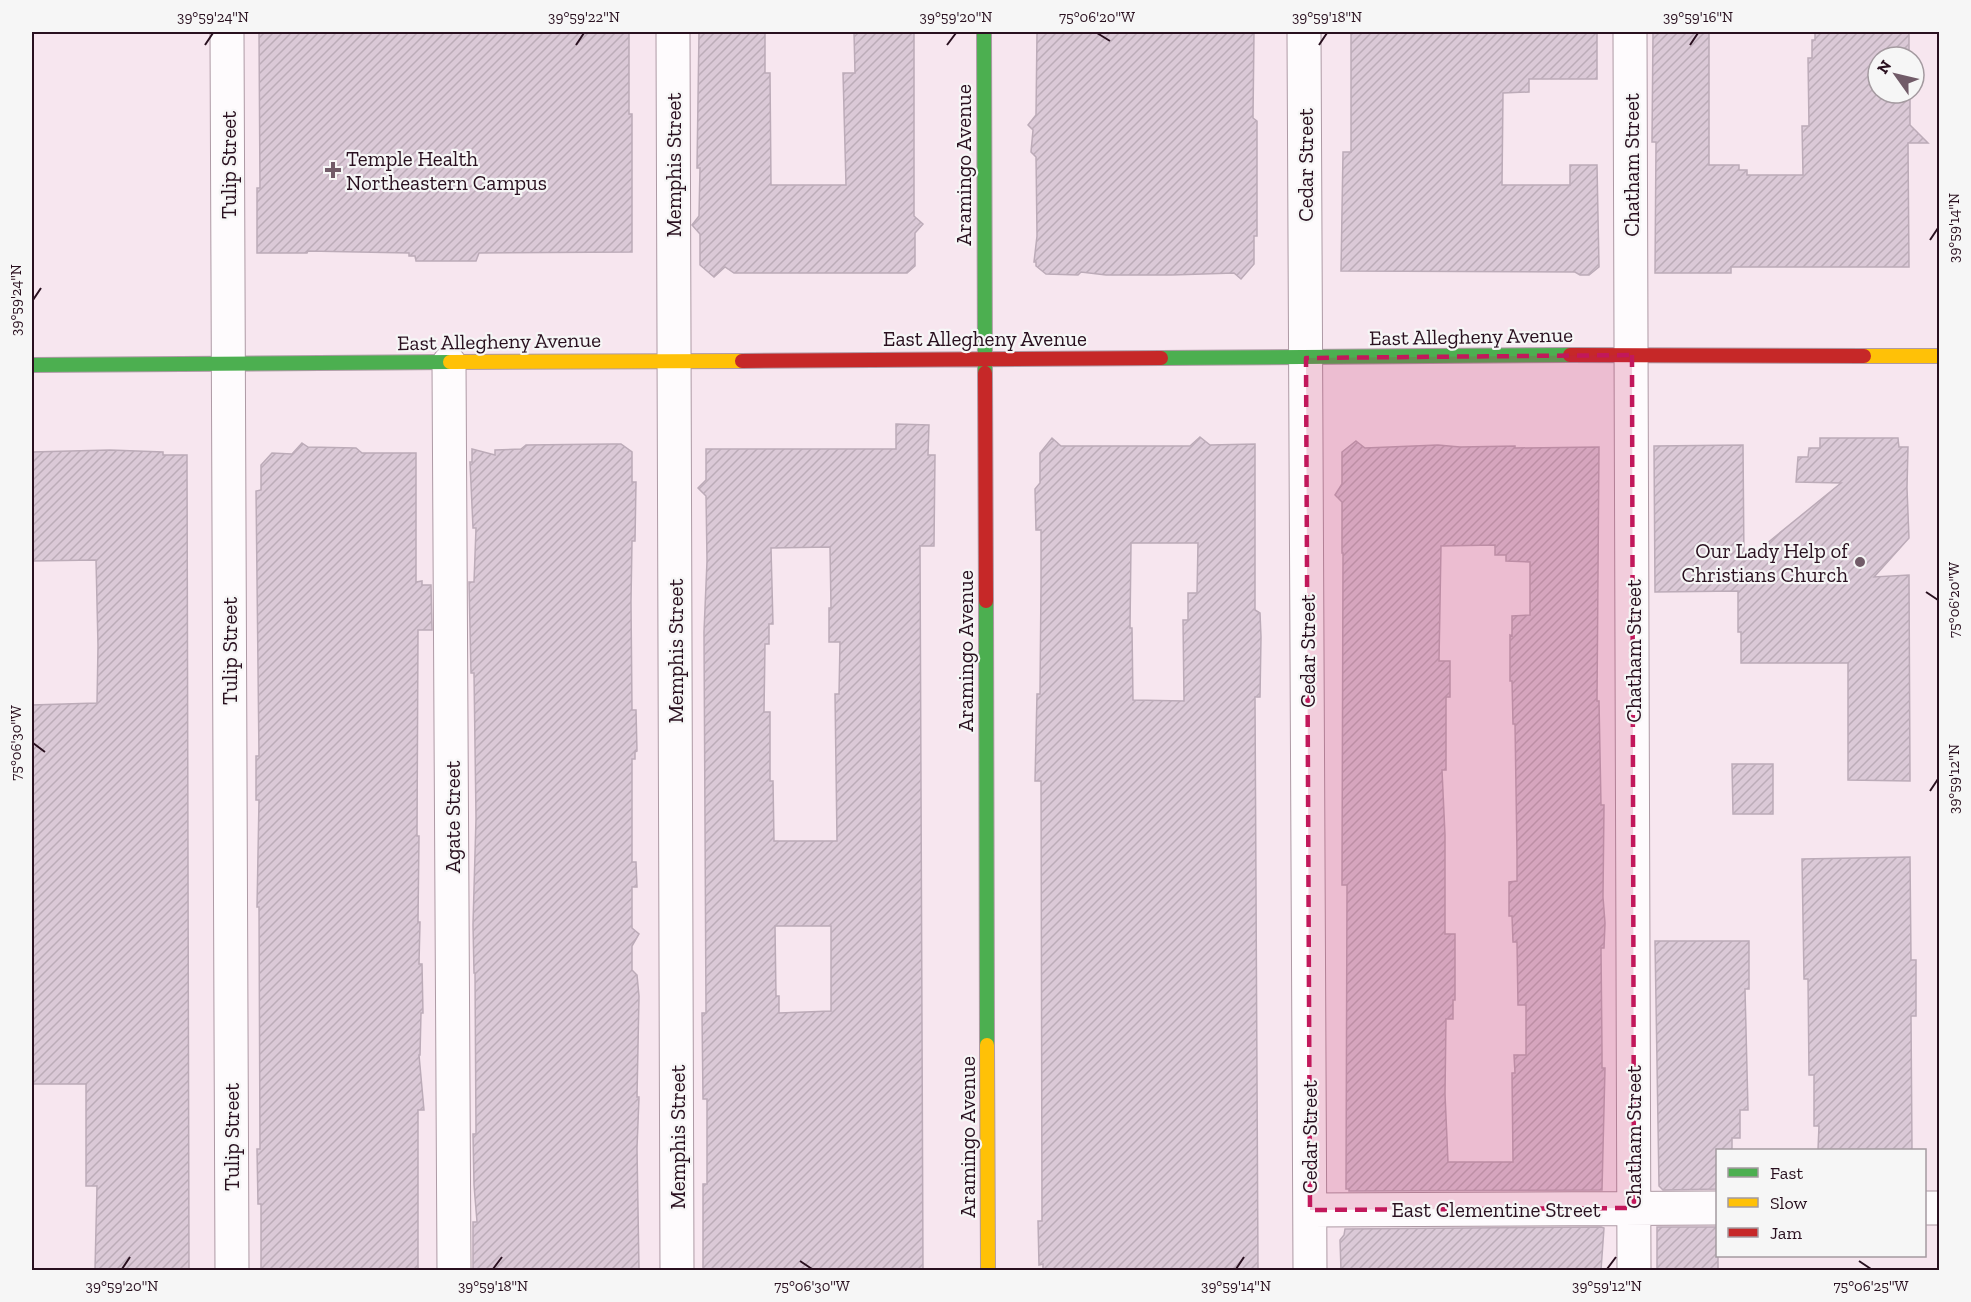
<svg xmlns="http://www.w3.org/2000/svg" width="1971" height="1302" viewBox="0 0 1971 1302" font-family="'Zilla Slab',serif">
	<style>
		.building { fill: url(#building-hatch); stroke: #bcabb8; stroke-width: 1.5; fill-rule: evenodd }
		.lines { fill: none; stroke-linecap: round; stroke-linejoin: round }
		.street-casing { stroke: #ae9aa5; stroke-width: 35 }
		.fast-casing { stroke: #ae9aa5; stroke-width: 16 }
		.slow-casing { stroke: #ae9aa5; stroke-width: 16 }
		.jam-casing { stroke: #ae9aa5; stroke-width: 16 }
		.street { stroke: #fefbfd; stroke-width: 33 }
		.fast { stroke: #4caf50; stroke-width: 14 }
		.slow { stroke: #ffc107; stroke-width: 14 }
		.jam { stroke: #c62828; stroke-width: 14 }
		.marked { fill: #c2185b; fill-opacity: 0.2; stroke: #c2185b; stroke-width: 4.5; stroke-dasharray: 12 8; stroke-linejoin: round }
		.ticks { fill: none; stroke: #29101f; stroke-width: 2 }
		.poi-dot { fill: #715b68; stroke: #f6f6f6; stroke-width: 2 }
		.labels { text-anchor: middle; dominant-baseline: central; stroke-width: 4.5; stroke-linejoin: round; paint-order: stroke }
		.poi-label { font-size: 21px; fill: #29101f; stroke: #f6f6f6; text-anchor: start }
		.street-label { font-size: 21px; fill: #29101f; stroke: #f6f6f6 }
		.neatline { fill: none; stroke: #29101f; stroke-width: 2 }
		.ticks-label { font-size: 15px; text-anchor: middle; fill: #29101f }
	</style>
	<defs>
		<pattern id="building-hatch" width="6" height="6" patternUnits="userSpaceOnUse" patternTransform="scale(1.5)"><rect width="6" height="6" fill="#dbc9d7"/><path d="M-1 1l2-2M0 6l6-6M5 7l2-2" fill="none" stroke="#bcacb8"/></pattern>
	</defs>
	<rect width="100%" height="100%" fill="#f7e6ef"/>
	<path class="building" d="M259,32H629V114H632V252L479,253L476,261H416L415,256H409V253L308,251L307,253H257V188H260Z
		M699,32H765V73H770L771,185H846L843,73H855L854,32H914V216L923,224L915,233V266L907,273H734L725,267L714,277L700,265V234L692,225L699,216L700,168H697Z
		M1037,32H1254L1253,118L1257,121V236H1254V264L1241,279L1234,273L1172,275H1106L1081,272L1078,275L1046,274L1036,266V262H1034L1037,236L1036,157L1031,152L1033,130L1028,125L1036,115Z
		M1351,32H1597V79H1529V92L1503,93L1502,185H1570V165H1597L1599,267L1589,275H1580L1575,272L1341,271L1343,152H1351Z
		M1653,32H1709V165H1739V170H1747V175H1803L1802,126H1809L1808,58H1812V40H1815V32H1909V57H1878V93H1910V125L1928,143H1908L1909,267H1731V273H1655L1656,142H1652Z
		M896,424L929,425L928,455H935L934,546H920L923,1270H703V1184H707V1099H703L702,1013H706L704,632L707,561L706,496L698,488L706,480V449H896ZM830,547L831,608H829V642H840L839,694H835L837,841H774L773,781H770V712H764L765,644H769V624H773L771,548ZM775,926H831V1011L779,1013V996H776Z
		M1200,437L1210,445L1255,444V610L1260,613L1261,637L1260,697H1255L1258,1270H1043V1264L1039,1265L1038,1221H1042L1041,781H1035L1037,694H1040L1041,585V530H1036L1035,489L1040,483V453L1052,438L1061,446H1190ZM1131,543H1198L1197,593H1188V620H1183L1184,701L1133,700L1132,628H1130Z
		M1820,438H1898L1899,447H1908L1907,488L1909,538L1874,577L1909,575L1910,781L1848,780V663H1741V632H1738V591L1655,592L1654,446L1743,445L1744,562L1841,483L1796,482L1798,457H1808L1809,448H1820Z
		M1356,441L1365,448L1438,445L1460,447L1515,446V448L1599,447L1597,701H1599L1601,805H1604L1603,897L1605,923L1604,948H1601L1602,1051V1068H1605L1602,1190L1349,1191V1189H1346L1347,885H1342L1343,553H1342V502L1335,495L1342,484V452ZM1495,545V555H1506V561L1530,562V615L1512,616V636L1510,635V681H1512L1513,724H1515L1517,854V881L1509,882V916H1512L1513,942H1517L1518,1005H1526V1055H1514L1515,1073H1512L1513,1162H1448L1445,1094L1446,1019H1453V1000H1455V934H1445V835L1442,770H1446V697H1450V661H1439L1441,546Z
		M302,443L308,447L356,448L362,453H416V582L422,581V585H431L432,630H418L417,836H419L418,922H420L419,964H422L423,1013H421L420,1055H419L424,1110H418V1270H261V1204H258L257,1149H260L259,907H257L259,800H256V756H259L256,491L261,490V465L272,453L292,454Z
		M612,444H621L632,452V482H636L635,541H632L631,602L632,710H636L637,751L635,752V759H632V862H636L637,887H632V928L639,934L632,946V970L637,975L639,996L637,1097H639L637,1148L639,1270H473V1222H477L474,1185L473,1134H476L475,973H474L473,925L476,818L474,673H471L469,582H474L476,528H473L470,462H472V449L495,455V450L521,449L526,445Z
		M110,450L163,452V455H187L189,1270H95L97,1186H86V1084H32V705L97,703L98,646L96,560L32,561V452Z
		M1732,764H1773V814H1733Z
		M1910,857L1911,960H1916V1016H1911L1912,1150H1818L1819,1126H1814V1075H1809L1808,979H1804L1802,859Z
		M1655,941H1749V989H1745L1748,1110H1740V1138H1732V1150H1718V1189L1663,1190L1659,1186Z
		M1601,1227L1604,1228L1601,1270H1341L1340,1240L1344,1235L1345,1229Z
		M1657,1227H1718V1270H1657Z"/>
	<g class="lines">
		<g class="street-casing">
			<path id="street" d="M227,32L232,1270
				M673,32L677,1270
				M1304,32L1310,1270
				M1630,32L1634,1270
				M449,363L454,1270
				M1924,1208H1940
				M1310,1210L1718,1208"/>
		</g>
		<g class="fast-casing">
			<path id="fast" d="M984,32L985,373
				M1161,358L1570,355
				M32,365L450,362
				M986,601L987,1045"/>
		</g>
		<g class="slow-casing">
			<path id="slow" d="M1864,356H1940
				M450,362L742,361
				M987,1045L988,1270"/>
		</g>
		<g class="jam-casing">
			<path id="jam" d="M1570,355L1864,356
				M742,361L1161,358
				M985,373L986,601"/>
		</g>
		<use href="#street" class="street"/>
		<use href="#fast" class="fast"/>
		<use href="#slow" class="slow"/>
		<use href="#jam" class="jam"/>
	</g>
	<path class="marked" d="M1632,355L1634,1208L1310,1210L1306,358Z"/>
	<path class="ticks" d="M1097,33L1110,41M205,45L213,33M576,45L584,33M947,45L956,33M1319,45L1327,33M1690,45L1698,33M1930,240L1938,228M33,300L41,288M1926,592L1938,600M33,743L45,752M1930,791L1938,779M800,1261L812,1269M1859,1261L1871,1269M122,1269L130,1257M493,1269L502,1257M1236,1269L1244,1257M1607,1269L1616,1257"/>
	<g class="poi-dot">
		<path d="M330 161h6v6h6v6h-6v6h-6v-6h-6v-6h6z"/>
		<circle cx="1860" cy="562" r="6"/>
	</g>
	<g class="labels">
		<g class="poi-label">
			<text x="346" y="158">Temple Health<tspan x="346" dy="24">Northeastern Campus</tspan></text>
			<text x="1848" y="550" text-anchor="end">Our Lady Help of<tspan x="1848" dy="24">Christians Church</tspan></text>
		</g>
		<g class="street-label">
			<text transform="translate(228 165) rotate(-90)">Tulip Street</text>
			<text transform="translate(673 165) rotate(-90)">Memphis Street</text>
			<text transform="translate(963 165) rotate(-90)">Aramingo Avenue</text>
			<text transform="translate(1305 165) rotate(-90)">Cedar Street</text>
			<text transform="translate(1631 165) rotate(-90)">Chatham Street</text>
			<text transform="translate(1471 336) rotate(-1)">East Allegheny Avenue</text>
			<text x="985" y="338">East Allegheny Avenue</text>
			<text transform="translate(499 341) rotate(-1)">East Allegheny Avenue</text>
			<text transform="translate(229 651) rotate(-90)">Tulip Street</text>
			<text transform="translate(675 651) rotate(-90)">Memphis Street</text>
			<text transform="translate(965 651) rotate(-90)">Aramingo Avenue</text>
			<text transform="translate(1307 651) rotate(-90)">Cedar Street</text>
			<text transform="translate(1633 651) rotate(-90)">Chatham Street</text>
			<text transform="translate(452 817) rotate(-90)">Agate Street</text>
			<text transform="translate(231 1137) rotate(-90)">Tulip Street</text>
			<text transform="translate(677 1137) rotate(-90)">Memphis Street</text>
			<text transform="translate(967 1137) rotate(-90)">Aramingo Avenue</text>
			<text transform="translate(1309 1137) rotate(-90)">Cedar Street</text>
			<text transform="translate(1633 1137) rotate(-90)">Chatham Street</text>
			<text x="1496" y="1209">East Clementine Street</text>
		</g>
	</g>
	<rect width="1971" height="1302" fill="none" stroke="#f6f6f6" stroke-width="66"/>
	<rect x="1716" y="1149" width="210" height="108" fill="#f6f6f6" stroke="#a49aa0" stroke-width="1.5"/>
	<rect x="1728" y="1168" width="30" height="9" fill="#4caf50" stroke="#a49aa0" stroke-width="1.5"/>
	<text x="1770" y="1179" font-size="18" fill="#29101f">Fast</text>
	<rect x="1728" y="1198" width="30" height="9" fill="#ffc107" stroke="#a49aa0" stroke-width="1.5"/>
	<text x="1770" y="1209" font-size="18" fill="#29101f">Slow</text>
	<rect x="1728" y="1228" width="30" height="9" fill="#c62828" stroke="#a49aa0" stroke-width="1.5"/>
	<text x="1770" y="1239" font-size="18" fill="#29101f">Jam</text>
	<g transform="translate(1896 75) rotate(304)"><circle r="28" fill="#f6f6f6" stroke="#a49aa0" stroke-width="1.5"/>
	<path d="M0-4.5L10 22L0 15L-10 22Z" fill="#715b68"/>
	<text y="-9" font-size="16" font-weight="bold" text-anchor="middle" fill="#29101f">N</text>
	</g>
	<rect x="33" y="33" width="1905" height="1236" class="neatline"/>
	<g class="ticks-label">
		<text x="213" y="22">39°59'24"N</text>
		<text x="584" y="22">39°59'22"N</text>
		<text x="956" y="22">39°59'20"N</text>
		<text x="1097" y="22">75°06'20"W</text>
		<text x="1327" y="22">39°59'18"N</text>
		<text x="1698" y="22">39°59'16"N</text>
		<text transform="translate(1954 228) rotate(-90)" y="5">39°59'14"N</text>
		<text transform="translate(16 300) rotate(-90)" y="5">39°59'24"N</text>
		<text transform="translate(1954 600) rotate(-90)" y="5">75°06'20"W</text>
		<text transform="translate(16 743) rotate(-90)" y="5">75°06'30"W</text>
		<text transform="translate(1954 779) rotate(-90)" y="5">39°59'12"N</text>
		<text x="122" y="1291">39°59'20"N</text>
		<text x="493" y="1291">39°59'18"N</text>
		<text x="812" y="1291">75°06'30"W</text>
		<text x="1236" y="1291">39°59'14"N</text>
		<text x="1607" y="1291">39°59'12"N</text>
		<text x="1871" y="1291">75°06'25"W</text>
	</g>
</svg>
